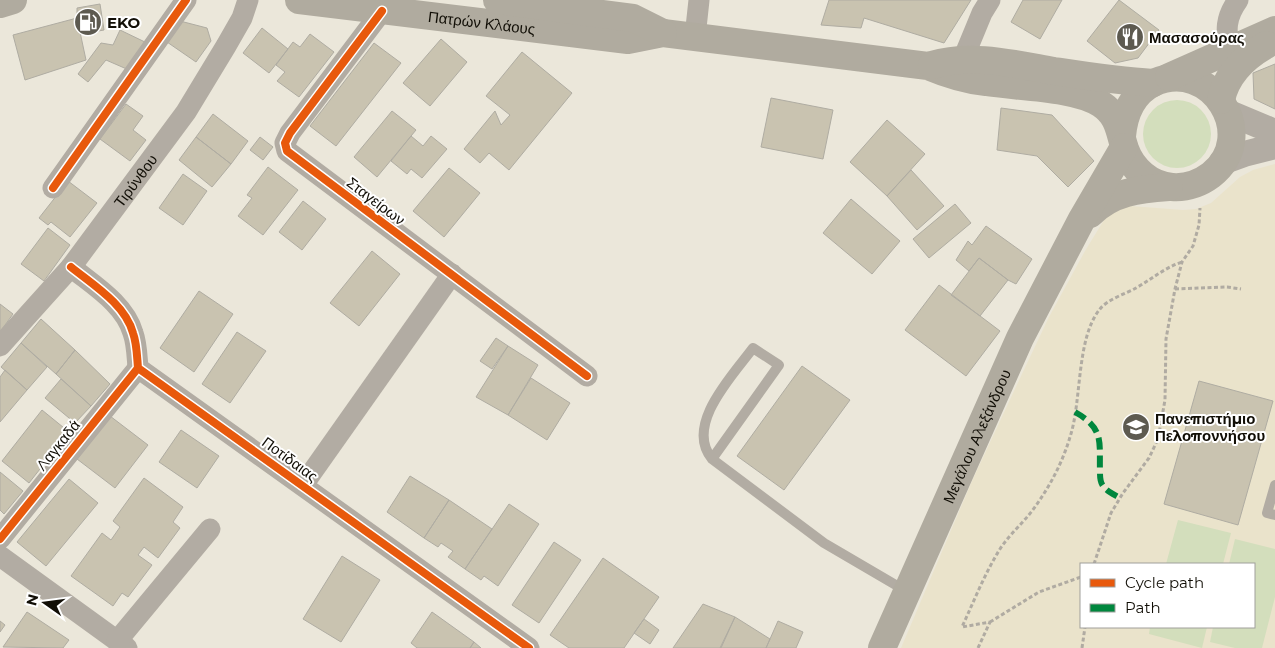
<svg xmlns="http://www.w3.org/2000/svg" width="1275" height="648" viewBox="0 0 1275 648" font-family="Montserrat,sans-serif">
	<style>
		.built { fill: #eae3cb; fill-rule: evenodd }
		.green { fill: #d3debc }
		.building { fill: #c9c3b0; stroke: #afaca2 }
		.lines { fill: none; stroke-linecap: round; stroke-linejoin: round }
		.path { stroke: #b0aba2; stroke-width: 3; stroke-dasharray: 4 2.5; stroke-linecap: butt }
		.service { stroke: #b2aca3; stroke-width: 10 }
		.minor { stroke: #b2aca3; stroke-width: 21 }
		.tertiary { stroke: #b2aca3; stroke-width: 26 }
		.secondary { stroke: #b0ab9f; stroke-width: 28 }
		.quiet { stroke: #00873e; stroke-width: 6; stroke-dasharray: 12 6; stroke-linecap: butt }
		.cycleway-casing { stroke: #fff; stroke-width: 11 }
		.cycleway { stroke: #e8590c; stroke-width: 8 }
		.labels { text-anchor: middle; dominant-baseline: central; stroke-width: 4; stroke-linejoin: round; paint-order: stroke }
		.poi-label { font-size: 15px; font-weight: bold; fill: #110e06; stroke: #fff; text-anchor: start }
		.street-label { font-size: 15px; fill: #110e06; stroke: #fff }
	</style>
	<rect width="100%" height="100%" fill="#ebe7da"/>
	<path class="built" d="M1275,164V648H901L972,481L1022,374L1049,317L1085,251L1104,220L1116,209L1130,206L1183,210L1196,209L1211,203L1240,177L1253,170ZM1081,564H1254V627H1081Z"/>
	<path class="green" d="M1143 134a34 34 0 1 1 68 0a34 34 0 1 1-68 0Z
		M1178,520L1231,533L1223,564H1166Z
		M1235,539L1275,549V597L1262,648H1235L1210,642L1213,627H1254V564H1229Z
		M1150,627H1207L1202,648L1149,634Z"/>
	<path class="building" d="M829,0H971L944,43L864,18L861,28L821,25Z
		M1023,0H1062L1040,39L1011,22Z
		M1119,0L1159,30L1138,58L1115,63L1087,41Z
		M100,4L104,30L81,34L77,18V8Z
		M77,18L86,60L25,80L13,35Z
		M180,21L207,28L211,41L196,62L167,42Z
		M262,28L288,49L269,73L243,53Z
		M120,30L147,43L129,70L106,60L88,82L78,74L101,43L113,45Z
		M310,34L334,52L299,97L277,81L285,72L276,65L293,42L300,47Z
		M441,39L467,62L430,106L403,83Z
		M374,43L401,63L336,146L310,126Z
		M522,52L572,93L509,170L489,153L480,163L464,149L495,111L501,125L510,115L486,96Z
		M1275,64V109L1254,99L1253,73Z
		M771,98L833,110L823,159L761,147Z
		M126,104L143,116L133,130L146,140L130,161L100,139Z
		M1001,108L1052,115L1094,161L1068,187L1037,156L997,150Z
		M392,111L416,130L377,177L354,157Z
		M213,114L248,141L231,164L196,137Z
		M887,120L925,154L887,196L850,162Z
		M411,136L423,146L431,136L447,149L422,178L411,169L407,174L391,161Z
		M196,137L231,164L212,187L179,160Z
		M260,137L273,147L263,160L250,150Z
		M268,167L298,190L263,235L238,216L252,198L247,195Z
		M449,168L480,193L444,237L413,211Z
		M911,170L944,206L917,230L887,196Z
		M183,174L207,191L183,225L159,208Z
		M68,181L97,203L70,237L51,222L48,225L39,218Z
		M851,199L900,241L872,274L823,233Z
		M303,201L326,219L302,250L279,232Z
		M955,204L971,223L929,258L913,239Z
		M986,226L1032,259L1016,284L1008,280L979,258L969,271L956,260L968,241L972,245Z
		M48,228L70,245L44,281L21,264Z
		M372,251L400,274L359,326L330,303Z
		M979,258L1008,280L980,316L951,295Z
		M939,285L1000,331L966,376L905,330Z
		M199,291L233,314L194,372L160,348Z
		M0,304L13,314L0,332Z
		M41,319L75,350L56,374L21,343Z
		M237,332L266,351L230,403L202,384Z
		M496,338L508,346L492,369L480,361Z
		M21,343L47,367L27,390L1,367Z
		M508,346L538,365L508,415L476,397Z
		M75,350L110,384L91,406L56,374Z
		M802,366L850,400L784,490L737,456Z
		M5,370L27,390L0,422V377Z
		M531,378L570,403L547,440L508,415Z
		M61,379L91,406L75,423L45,398Z
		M1199,381L1273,401L1238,525L1164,504Z
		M42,410L69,432L29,483L2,461Z
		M110,416L148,445L115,488L77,459Z
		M181,430L219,456L197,488L159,462Z
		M0,472L23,491L4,514L0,510Z
		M410,476L449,500L424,538L387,512Z
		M144,478L183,507L173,522L180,528L158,558L144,547L138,555L152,565L128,597L122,593L113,606L71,576L102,533L111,540L120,527L113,521Z
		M69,479L98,503L46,566L17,542Z
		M449,500L492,529L465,569L448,557L453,551L441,543L438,547L424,538Z
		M509,504L539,524L498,586L484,576L481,580L465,569Z
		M554,542L581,560L539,623L512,605Z
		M342,556L380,580L341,642L303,619Z
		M603,558L659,597L624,648H569L550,635Z
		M703,604L735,617L721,648H673Z
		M27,612L69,640L63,648L3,647Z
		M432,612L474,642L470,648H417L411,643Z
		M735,617L770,639L766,648H720Z
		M644,619L659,630L650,644L634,633Z
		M0,621L5,625L0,632Z
		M778,621L803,632L796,648H766Z
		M474,642L481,648H470Z"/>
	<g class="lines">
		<path class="path" d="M1175,289L1227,287L1241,289
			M1094,564L1111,513L1123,493L1149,458L1158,439L1165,400L1166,339L1175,289L1182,262L1193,246L1199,225L1200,208
			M990,622L1039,592L1081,577
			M978,648L990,622L962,627C974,601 985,573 1000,549C1009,535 1022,524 1032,511C1049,488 1062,464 1070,437C1082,401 1076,338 1100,309C1108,299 1125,294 1136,288C1152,279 1164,268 1182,262
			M1082,648L1085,627"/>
		<path class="service" d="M712,459L779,365L753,348C733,375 684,425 712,459L824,543L906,591
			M1275,485L1267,513L1275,515"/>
		<g class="minor">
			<path d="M382,11L290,133L285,143L287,151L587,376"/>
			<path d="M695,37L699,0"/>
			<path d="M1229,51C1226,30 1225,18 1238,0"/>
			<path d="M963,59L982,13L990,0"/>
			<path d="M53,188L186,0"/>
			<path d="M71,267C93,285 125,304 133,333C137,344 137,357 138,368L529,648"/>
			<path id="s1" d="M0,346L71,267L186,112L226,46L242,18L248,0"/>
			<path d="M303,485L452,274"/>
			<path d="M0,539L138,368"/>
			<path d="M0,556L127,648"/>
			<path d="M117,641L210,529"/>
		</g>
		<path class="tertiary" d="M1227,112L1275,132
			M1222,162L1244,154L1275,146"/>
		<g class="secondary">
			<path id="s2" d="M299,0L628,40L663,33L695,37L928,66C947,74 966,80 986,82C1017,87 1076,87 1101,104C1119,116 1119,131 1125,149C1132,169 1150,185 1172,187C1186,188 1199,184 1211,175C1261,136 1211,56 1153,83C1133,93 1124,114 1122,136"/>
			<path d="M497,0L633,18L663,33"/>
			<path d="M0,4L13,0"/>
			<path d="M932,65C971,53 1014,64 1054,71C1087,76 1119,81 1153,83"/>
			<path d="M1169,77L1275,30"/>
			<path d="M1221,100C1226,75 1245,57 1266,45"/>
			<path d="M1090,214C1112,192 1139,189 1169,187"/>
			<path id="s3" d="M882,648L1020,338L1082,219L1124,147"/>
		</g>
		<path class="quiet" d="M1075,412C1105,429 1099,442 1100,472C1100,477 1100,483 1104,487C1108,492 1115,495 1120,498"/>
		<g class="cycleway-casing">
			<path id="cycleway" d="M382,11L290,133L285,143L287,151L587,376
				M53,188L186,0
				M71,267C93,285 125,304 133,333C137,344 137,357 138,368L529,648
				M0,539L138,368"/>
		</g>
		<use href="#cycleway" class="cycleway"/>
	</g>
	<defs>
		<g id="fuel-disc" transform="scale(1.4375)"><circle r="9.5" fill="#5d5a50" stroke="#fff"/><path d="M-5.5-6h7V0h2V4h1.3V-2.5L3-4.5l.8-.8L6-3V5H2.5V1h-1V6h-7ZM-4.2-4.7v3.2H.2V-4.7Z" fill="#fff"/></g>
		<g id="restaurant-disc" transform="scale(1.4375)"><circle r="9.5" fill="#5d5a50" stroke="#fff"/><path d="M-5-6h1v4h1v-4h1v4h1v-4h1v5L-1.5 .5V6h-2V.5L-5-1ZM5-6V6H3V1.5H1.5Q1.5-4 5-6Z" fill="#fff"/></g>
		<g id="university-disc" transform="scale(1.4375)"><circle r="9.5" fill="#5d5a50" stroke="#fff"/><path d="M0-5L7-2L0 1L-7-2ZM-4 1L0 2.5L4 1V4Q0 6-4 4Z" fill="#fff"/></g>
	</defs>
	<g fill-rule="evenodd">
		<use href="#fuel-disc" x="88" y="22"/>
		<use href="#restaurant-disc" x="1130" y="37"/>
		<use href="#university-disc" x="1136" y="427"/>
	</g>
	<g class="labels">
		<g class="poi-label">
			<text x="107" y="22">EKO</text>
			<text x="1149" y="37">Μασασούρας</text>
			<text x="1155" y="418">Πανεπιστήμιο<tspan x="1155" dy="17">Πελοποννήσου</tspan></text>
		</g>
		<g class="street-label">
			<text stroke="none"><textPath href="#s2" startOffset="184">Πατρών Κλάους</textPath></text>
			<text stroke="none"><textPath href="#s1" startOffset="214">Τιρύνθου</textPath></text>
			<text transform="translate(376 201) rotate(37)">Σταγείρων</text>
			<text stroke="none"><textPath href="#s3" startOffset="232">Μεγάλου Αλεξάνδρου</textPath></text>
			<text transform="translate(58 445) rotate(-51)">Λαγκαδά</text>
			<text transform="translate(290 459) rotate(36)">Ποτίδαιας</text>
		</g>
	</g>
	<rect x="1080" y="563" width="175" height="65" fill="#ffffff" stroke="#a09f9b"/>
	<rect x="1090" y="579" width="25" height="8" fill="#e8590c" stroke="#a09f9b"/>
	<text x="1125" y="588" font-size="15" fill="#110e06">Cycle path</text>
	<rect x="1090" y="604" width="25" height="8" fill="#00873e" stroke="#a09f9b"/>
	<text x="1125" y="613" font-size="15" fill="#110e06">Path</text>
	<g transform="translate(45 603) rotate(284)" stroke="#ffffff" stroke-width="4" paint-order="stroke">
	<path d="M0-4L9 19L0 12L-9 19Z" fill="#110e06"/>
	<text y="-8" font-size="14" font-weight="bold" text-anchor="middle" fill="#110e06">N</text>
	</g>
</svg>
